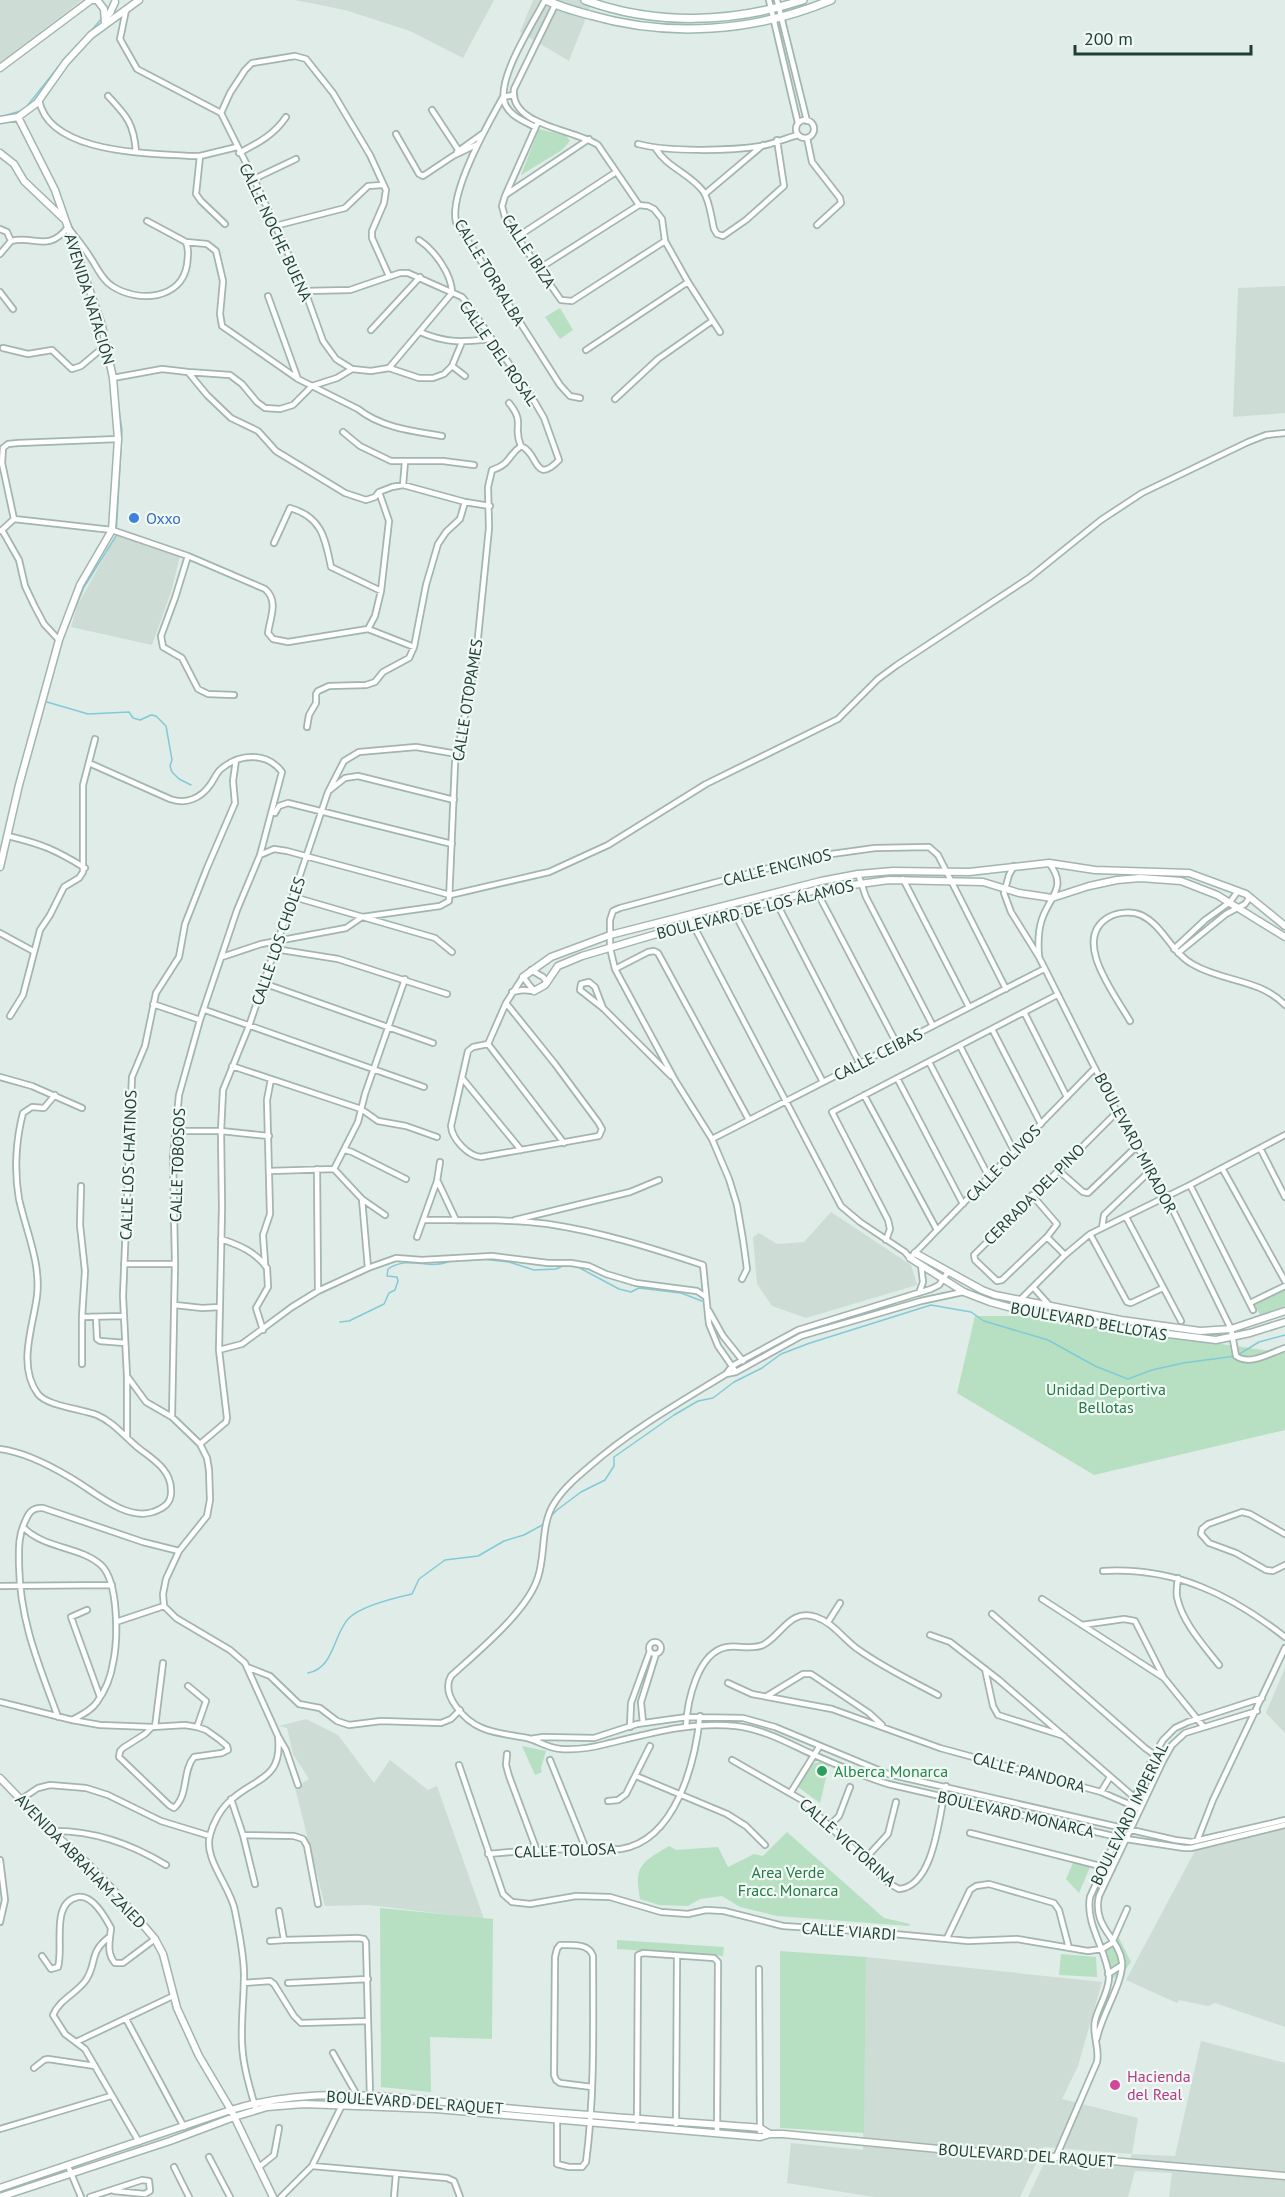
<svg xmlns="http://www.w3.org/2000/svg" width="1285" height="2197" viewBox="0 0 1285 2197" font-family="'PT Sans',sans-serif">
	<style>
		.built { fill: #cedcd6 }
		.green { fill: #b6e0c1 }
		.lines { fill: none; stroke-linecap: round; stroke-linejoin: round }
		.stream { stroke: #82cad8; stroke-width: 1.5 }
		.minor-casing { stroke: #a2b5ae; stroke-width: 8 }
		.tertiary-casing { stroke: #a2b5ae; stroke-width: 9 }
		.secondary-casing { stroke: #9db9af; stroke-width: 10 }
		.minor { stroke: #fff; stroke-width: 4.5 }
		.tertiary { stroke: #fff; stroke-width: 6 }
		.secondary { stroke: #fff; stroke-width: 7 }
		.shop-dot { fill: #3f7fe0; stroke: #f1f9f5; stroke-width: 2 }
		.leisure-dot { fill: #2e9e5b; stroke: #f1f9f5; stroke-width: 2 }
		.hotel-dot { fill: #d1479c; stroke: #f1f9f5; stroke-width: 2 }
		.labels { text-anchor: middle; dominant-baseline: central; stroke-width: 4.5; stroke-linejoin: round; paint-order: stroke }
		.street-label { font-size: 16px; fill: #1f3f36; stroke: #f1f9f5 }
		.shop-label { font-size: 16px; fill: #366cbe; stroke: #f1f9f5; text-anchor: start }
		.park-label { font-size: 16px; fill: #257946; stroke: #f1f9f5 }
		.leisure-label { font-size: 16px; fill: #27864d; stroke: #f1f9f5; text-anchor: start }
		.hotel-label { font-size: 16px; fill: #b23c85; stroke: #f1f9f5; text-anchor: start }
	</style>
	<rect width="100%" height="100%" fill="#e0ece7"/>
	<path class="built" d="M0,0H82L0,63Z
		M295,0H494L463,58L410,31L345,10Z
		M533,0H593L569,61L520,32Z
		M1285,286V413L1233,417L1238,288Z
		M117,534L180,556L171,592L152,645L71,627L77,606Z
		M831,1212L911,1265L917,1285L806,1318L772,1306L757,1284L753,1237L759,1233L777,1244L804,1242Z
		M1285,1668V1733L1266,1713Z
		M306,1719L338,1735L374,1783L390,1760L428,1790L437,1786L484,1919L369,1905L325,1906L295,1788L309,1779L293,1754L287,1728L279,1726Z
		M1281,1826L1285,1829V2027L1215,2003L1208,2006L1179,2000L1177,2003L1126,1980L1196,1849Z
		M866,1957L1102,1982L1078,2066L1062,2099L1138,2118L1132,2154L1175,2156L1201,2041L1285,2063V2197H1169L1172,2173L1135,2171L1128,2197H1028L1045,2161L1127,2167L1132,2154L1044,2147L1020,2197H874L787,2183L791,2143L863,2150Z"/>
	<path class="green" d="M539,129L566,136L570,141L562,150L521,175Z
		M560,308L573,330L560,339L545,317Z
		M1285,1288V1306L1260,1315L1254,1303Z
		M975,1316H1046L1145,1333L1285,1353V1430L1094,1475L957,1393Z
		M522,1746L546,1751L541,1768L542,1772L535,1775Z
		M821,1761L829,1765L820,1803L798,1787L813,1764Z
		M787,1832L884,1918L910,1924L909,1926L777,1916L740,1907L722,1896L700,1899L688,1906L659,1905L640,1899C634,1865 641,1863 669,1846L676,1850L718,1847L728,1867L754,1854L763,1856Z
		M1073,1863L1090,1867L1079,1893L1066,1879Z
		M380,1908L493,1919L492,2039L430,2037L431,2092L381,2087Z
		M1119,1938L1131,1962L1122,1974L1108,1980L1098,1949L1113,1943Z
		M617,1940L724,1947L723,1956L617,1949Z
		M780,1951L866,1957L864,2133L780,2128Z
		M1061,1954L1096,1957L1097,1977L1059,1975Z"/>
	<g class="lines">
		<path class="stream" d="M90,32L103,17
			M0,117L24,110L62,62
			M15,119L24,136
			M57,189L74,232
			M77,242L92,289
			M107,336L110,352
			M71,618L84,587L116,536L122,430L118,404
			M47,702L88,714L129,712L133,718L140,720L151,715L156,716L166,726L172,760L170,766L172,772L179,779L191,785
			M38,728L54,668
			M465,1260L482,1259L509,1262L534,1270L556,1269L565,1265
			M576,1266L619,1289L631,1292L639,1288L681,1293L702,1301
			M340,1322L349,1321L384,1304L389,1293L395,1290L398,1281L397,1277L387,1276L388,1269C410,1254 430,1272 452,1260
			M549,1518L557,1510L581,1492L605,1480L614,1466V1457L674,1415L698,1401L713,1398L734,1382L762,1368L781,1354L810,1343L931,1305L971,1312L984,1321L1048,1340L1095,1366L1128,1379L1152,1370L1183,1363L1236,1356L1259,1342L1285,1335
			M308,1673C334,1668 333,1636 348,1619C360,1606 394,1598 412,1594L419,1579L445,1560L478,1556L504,1541L524,1535L544,1524"/>
		<g class="minor-casing">
			<path id="minor" d="M769,0L798,123
				M777,0L807,121
				M555,5L514,89C509,126 575,129 598,145L639,205L648,206L654,209L662,219L665,241L688,282L720,332
				M126,10L120,39L137,69L221,113L254,179L305,291L323,341L336,359L352,369L371,371L389,368L419,378H433L444,374L452,366L462,342
				M513,95L503,97C488,124 449,192 456,222L560,385L570,396L580,398
				M108,96C127,116 134,124 136,152
				M39,100C49,154 148,153 191,156H200L237,147
				M432,110L459,151
				M221,113L230,93L245,70L252,63L295,56L306,59L333,93L370,155L386,190L384,203L372,231V238L389,276
				M796 129a9 9 0 1 1 18 0a9 9 0 1 1-18 0Z
				M538,122L505,196L502,206L506,221L561,300L572,301L665,241
				M535,127C524,121 512,117 506,106C493,83 534,22 545,0
				M396,134L419,174L423,176L453,156L478,144
				M807,138L812,162L840,198L841,203L817,225
				M638,144C668,152 730,151 761,146C773,144 786,138 798,135
				M656,149C667,167 690,174 703,191C710,201 711,217 714,229L717,234L723,236L746,220L784,186L777,140
				M457,152L482,134
				M239,153C258,143 274,135 286,117
				M200,156L196,194L201,201L225,224
				M254,179L296,159
				M507,194L589,139
				M705,194L763,145
				M275,226L345,208L368,186L382,185
				M0,229L7,232L11,241
				M517,237L616,172
				M186,242L207,244L216,251L223,281L220,314L222,326L298,379L358,409C382,428 413,431 442,436
				M0,254L11,241C35,235 48,253 68,227C75,237 84,247 90,257C97,267 102,280 112,286C138,303 181,300 187,265C188,256 189,250 186,242L147,221
				M540,268L639,205
				M305,291L350,290L400,273H408L462,297L467,303L530,394L544,418L559,460C534,486 539,453 521,446C512,426 526,424 509,403
				M0,292L13,309
				M268,296L298,379
				M371,330L420,277
				M420,332C448,344 463,342 492,339
				M3,348L28,354L52,350L72,369L81,366L106,345
				M586,350L688,282
				M452,366L465,376
				M389,368L452,293C452,274 434,250 419,240
				M188,372L230,375L242,384L257,402L265,408L280,409L293,405L312,386L337,378L352,369
				M113,378L162,369L188,372L207,395L231,418L258,431L276,451L345,493L366,500L375,497L379,492L392,487L403,485L465,502L490,506
				M615,399L658,359L712,321
				M343,432L360,446L391,461H443L474,465
				M403,485L405,462
				M14,519L112,530L188,556L265,589C279,601 270,618 268,633L273,639L288,642L368,629L375,616L381,591L389,521L379,492
				M2,530L14,519L2,463L3,448L8,444L18,443L118,439
				M0,531L2,530L19,560L25,586L34,605L44,624L59,640
				M274,543L290,508C322,517 325,538 331,567L381,591
				M188,556L175,598L161,636L163,647L182,658L198,689L208,694L234,695
				M368,629L414,647
				M307,727L309,715L316,703V694L318,691L329,686L366,685L375,682L383,672L409,658L414,647L426,585L438,544L446,532L460,519L465,502
				M89,763L170,799C186,805 201,798 210,785C214,780 216,773 221,769C240,753 267,752 282,772L260,855L237,910L200,1020L179,1095L173,1157L175,1264L172,1417
				M330,790L345,778L358,776L454,800
				M275,813L279,806L288,803L452,844
				M8,836C42,844 56,850 85,868
				M260,855L274,849L287,851L450,895L549,872L608,845L706,784L838,719L878,679L897,665L1029,578L1101,520L1142,493L1248,442L1266,435L1285,433
				M1014,866L1009,875L1004,893L1011,912L1039,957L1117,1112L1166,1196L1231,1329L1236,1356C1250,1366 1270,1353 1285,1348
				M858,874L866,897L933,1026
				M903,879L969,1007
				M816,890L897,1044
				M294,897L435,938L452,952
				M774,898L860,1064
				M734,912L823,1082
				M688,915L841,1206L860,1222L905,1252L910,1258L1095,1068
				M0,933L33,951
				M275,949L338,959L447,994
				M1174,949L1205,920L1230,902L1238,891
				M1178,953L1226,914L1245,904L1250,897
				M222,957L261,944L346,928L362,917L440,906L449,901L455,763L475,667L489,528L488,487L492,470C511,464 507,456 521,446
				M1039,957C1038,945 1038,931 1042,919C1050,896 1068,887 1049,863
				M615,969L648,952L654,951L658,953L749,1120
				M531,970L543,977L547,982
				M263,983L433,1043
				M512,992L523,990L533,991
				M506,1003L555,1064L598,1122L602,1129L599,1136L481,1157C468,1156 452,1139 451,1126L468,1051L473,1047L488,1044L506,1003L523,977L534,991
				M153,1004L200,1020
				M603,1008L595,987L589,982L581,984L580,990L603,1008L671,1076
				M205,1010L424,1087
				M1024,1012L1067,1097
				M10,1016L23,995L40,930L50,915L64,887L79,878L83,872V785L95,739
				M1130,1021C1116,996 1070,939 1109,917C1118,912 1132,911 1141,915C1163,925 1172,954 1194,965C1224,982 1260,979 1285,1005
				M992,1029L1041,1124
				M488,1044L564,1143
				M960,1046L1014,1151
				M929,1062L989,1177
				M232,1066L361,1109L378,1121L406,1126L437,1137
				M0,1077L32,1086L82,1108
				M462,1078L521,1150
				M897,1078L963,1204
				M864,1095L937,1230
				M175,1131H221L269,1136
				M712,1139L1044,969
				M1260,1148L1285,1197
				M345,1150L352,1152L406,1179
				M1222,1168L1285,1281
				M317,1169L318,1291
				M334,1169L358,1122L365,1094L405,979
				M334,1169L362,1199L385,1215
				M1058,1170L1083,1192L1088,1193L1137,1146
				M269,1171L334,1169
				M438,1182L456,1220
				M1190,1185L1253,1310
				M81,1186L80,1225L85,1271L82,1317V1364
				M1032,1195L1057,1224L1047,1237L1002,1280L997,1281L975,1260L974,1255L1117,1112
				M362,1199L368,1268
				M1126,1217L1181,1321
				M424,1220C465,1220 507,1219 548,1224C601,1232 652,1248 703,1265L709,1324L718,1346L736,1372
				M515,1220L630,1192L659,1180
				M1102,1228L1104,1215L1151,1170
				M1090,1234L1127,1302L1131,1303L1163,1288
				M417,1237L437,1181L440,1162
				M1047,1237L1065,1255
				M221,1239C239,1245 256,1252 267,1268L268,1287L256,1308L263,1330
				M886,1240L890,1229L888,1220L832,1112L1057,995
				M265,1263L263,1235L270,1214L267,1100L271,1079
				M124,1264H175
				M742,1279L747,1269L743,1240L737,1205L729,1179L712,1139L675,1080L615,969L610,948V920L613,911L620,908L810,857L875,848L929,847L938,855L1006,989
				M1033,1287L1050,1306
				M963,1292L921,1301L801,1336L736,1372L726,1374C679,1403 631,1430 590,1466C577,1477 564,1488 555,1502C540,1524 546,1553 538,1577C528,1611 477,1652 451,1676C440,1695 465,1721 482,1728C496,1734 512,1735 527,1738C539,1741 547,1748 561,1749C576,1750 591,1748 606,1744C648,1734 692,1721 736,1726C763,1729 788,1743 812,1754C837,1765 862,1776 888,1784L1126,1839L1184,1848H1191L1285,1825
				M919,1293L923,1282L921,1265
				M1250,1303L1285,1286
				M175,1305L202,1308L220,1307
				M1012,1308L1065,1255L1090,1234L1190,1185L1285,1135
				M709,1311L723,1336L743,1361
				M82,1317L124,1316
				M96,1317L97,1339L100,1341L125,1343
				M219,1350L242,1344L292,1307L318,1291L368,1268L396,1258L422,1260L492,1256L548,1263H571L589,1266L606,1274L636,1283L697,1291L706,1297
				M726,1374L732,1366L798,1330L931,1289L939,1285L948,1272
				M127,1376L146,1402L172,1417L200,1444L207,1458L209,1470L210,1500L207,1516L179,1551L166,1579L163,1594L164,1606
				M127,1437V1376L123,1296L132,1077L145,1046L156,993L179,957L185,924L207,868L235,803L233,781L236,760
				M200,1444L226,1422L227,1418L219,1350L222,1207L221,1131L223,1090L249,1026L328,792L344,761L359,752L416,747L457,754
				M0,1449C24,1452 51,1466 71,1478C94,1491 125,1521 153,1512C164,1508 172,1503 171,1490C171,1468 150,1458 136,1446C122,1434 113,1422 97,1415C82,1409 47,1406 38,1394C17,1366 33,1327 37,1296C41,1263 26,1231 19,1199C14,1171 16,1139 23,1113L32,1107L44,1108L55,1095
				M23,1527C44,1549 80,1546 101,1565C119,1582 118,1640 113,1663C111,1676 105,1691 97,1702C91,1711 81,1715 72,1720
				M1285,1534L1250,1514L1242,1512L1208,1524L1202,1529L1201,1534L1209,1543L1236,1553L1266,1570L1273,1571L1285,1565
				M1103,1571C1174,1567 1230,1594 1285,1637
				M1178,1578C1177,1585 1176,1591 1177,1597C1182,1622 1204,1646 1219,1665
				M0,1586L112,1585
				M1042,1599L1164,1678L1203,1726
				M164,1606L176,1618L230,1650L245,1663L278,1736L286,1750L298,1785
				M87,1610L71,1617L100,1697
				M992,1614L1145,1748L1163,1761
				M116,1622L164,1606
				M828,1622L840,1603
				M1082,1625L1124,1619L1135,1621L1164,1678
				M930,1635L950,1642L999,1680L1142,1804
				M649 1648a6 6 0 1 1 12 0a6 6 0 1 1-12 0Z
				M247,1667L270,1676L299,1704L320,1708L337,1721L349,1725L381,1721L441,1723L451,1719L460,1710
				M985,1669L993,1706L998,1715L1064,1736
				M728,1683L752,1694L832,1709L940,1748L1101,1792L1140,1809
				M188,1686L206,1701L197,1727
				M767,1696L803,1674H811L869,1713L882,1725
				M0,1702L72,1720L100,1725L152,1727L185,1725L197,1727L206,1730L220,1740L227,1746L228,1750L222,1753L194,1757C182,1771 189,1795 174,1808L169,1805L119,1757L120,1751L123,1748L145,1734L152,1727
				M58,1717C39,1665 20,1622 19,1565C19,1551 18,1537 24,1524C28,1514 31,1507 43,1508L143,1542L179,1551
				M643,1723L641,1702L656,1654
				M155,1727L163,1663
				M630,1727L631,1703L650,1651
				M686,1727C687,1703 697,1652 727,1647C738,1645 752,1650 763,1645C782,1635 790,1608 816,1617C834,1623 844,1640 859,1650C884,1668 912,1681 938,1695
				M530,1739L543,1737L594,1738L637,1724L687,1717L743,1718L775,1727L888,1774L1175,1840L1191,1842L1285,1820
				M507,1754L506,1765L509,1776L537,1851
				M550,1760L586,1849
				M732,1760L802,1800L890,1884L899,1889C935,1886 939,1814 946,1786
				M459,1765L503,1894L512,1902L530,1904L576,1896L610,1897L661,1912L688,1914L706,1910L724,1911L783,1926L873,1932L968,1941L1017,1939L1088,1951L1102,1949L1112,1943L1127,1909
				M636,1776L727,1814L746,1826L765,1845
				M791,1792L819,1747
				M1101,1792L1110,1777
				M231,1799L243,1835L255,1884
				M20,1800L38,1788L50,1785L86,1788L108,1795L161,1821L210,1836
				M608,1801L618,1800L626,1794L650,1746
				M830,1825L839,1816L850,1787
				M51,1831C93,1830 130,1843 166,1865
				M970,1833L1112,1869
				M243,1835L294,1836L303,1839L307,1846L318,1904
				M1197,1841L1213,1800L1285,1648
				M488,1854C520,1851 552,1849 584,1849C596,1849 609,1850 621,1849C676,1840 695,1763 700,1716
				M865,1859L888,1834L896,1802
				M0,1860L5,1900L0,1922
				M279,1911L284,1940L358,1938L364,1939L366,1942L370,2096
				M108,1938C89,1953 97,1963 86,1980C77,1993 59,2000 53,2015L65,2034L85,2049L139,2142
				M947,1938L970,1890L976,1886L989,1884L1054,1903L1059,1910L1069,1948
				M270,1941L284,1940
				M42,1956L51,1969L58,1967C64,1947 50,1902 78,1897C93,1895 105,1917 111,1928C110,1940 106,1953 115,1963H123L155,1939
				M759,1969L760,2131
				M1108,1974L1122,1965
				M244,1983L270,1981L274,1984L294,2016L301,2023L368,2021
				M288,1983L368,1979
				M126,2019L184,2127
				M1097,2038C1101,2016 1124,1981 1122,1962C1119,1938 1092,1927 1099,1896L1163,1761L1172,1745L1185,1733L1257,1711
				M76,2042L173,1996
				M333,2053L357,2095
				M34,2068L44,2060L48,2059L95,2066
				M256,2110C250,2088 243,2067 242,2043C241,2020 244,1998 244,1975C244,1954 239,1932 235,1911C231,1887 203,1859 210,1835C213,1823 221,1808 231,1800C256,1777 283,1780 278,1736
				M557,2120V2164L569,2167H582L586,2162C595,2094 593,2025 593,1956C589,1943 572,1945 560,1945L557,1949L555,1957L554,2075L556,2080L560,2083L592,2087
				M637,2121L638,1955L643,1953L714,1958L718,1962L717,2133
				M676,2124L677,1956
				M0,2129L111,2096
				M209,2157L230,2197
				M1056,2157L1097,2062C1100,2048 1092,2035 1095,2021C1098,2007 1109,1992 1109,1977C1107,1950 1085,1925 1090,1897L1154,1755L1163,1740L1175,1728L1188,1722L1262,1698
				M68,2166L81,2197
				M312,2166L447,2178L454,2181L460,2197
				M174,2167L189,2197
				M259,2167L274,2155L279,2128
				M90,2197L142,2180L149,2181L150,2191L145,2194L114,2191
				M281,2197L312,2166L347,2095
				M394,2197L396,2174"/>
		</g>
		<g class="tertiary-casing">
			<path id="tertiary" d="M91,0H97L104,9L105,23
				M106,17L110,13L115,2
				M0,68L91,0
				M0,120L18,117L37,103L66,62L91,35L139,0
				M0,153L14,164L24,181L64,219
				M0,867L19,785L59,640L80,585L112,530L118,439L113,378L102,326L55,190L18,117
				M523,977L551,957L610,935L821,881L858,874L893,871L969,872L1049,863L1095,870L1189,873L1246,894L1285,926
				M534,991L545,985L558,966L582,956L711,918L816,890L889,880L983,882L1019,893L1052,898L1089,886L1117,880L1140,878L1181,881L1217,895L1285,937
				M915,1253L982,1290L995,1295L1121,1320L1200,1331L1231,1329L1285,1311
				M910,1258L964,1292L990,1302L1012,1308L1121,1328L1216,1340L1250,1333L1285,1322
				M0,1778L51,1831L86,1862L116,1893L155,1939L163,1954L177,2008L199,2056L231,2110L273,2197
				M0,2188L231,2110C316,2083 407,2099 494,2107C579,2115 665,2121 750,2127L760,2128L770,2134
				M0,2197L170,2141L234,2117L267,2107L304,2104L436,2109L760,2137L770,2134H783L939,2149L1100,2160L1285,2176"/>
		</g>
		<g class="secondary-casing">
			<path id="secondary" d="M546,0C560,7 575,11 590,15C669,38 755,32 831,0
				M585,0C655,26 733,23 803,0"/>
		</g>
		<use href="#minor" class="minor"/>
		<use href="#tertiary" class="tertiary"/>
		<use href="#secondary" class="secondary"/>
	</g>
	<circle class="shop-dot" cx="134" cy="518" r="6"/>
	<circle class="leisure-dot" cx="822" cy="1771" r="6"/>
	<circle class="hotel-dot" cx="1115" cy="2085" r="6"/>
	<g class="labels">
		<g class="street-label">
			<text transform="translate(276 232) rotate(65)">CALLE NOCHE BUENA</text>
			<text transform="translate(529 251) rotate(57)">CALLE IBIZA</text>
			<text transform="translate(490 272) rotate(59)">CALLE TORRALBA</text>
			<text transform="translate(90 299) rotate(73)">AVENIDA NATACIÓN</text>
			<text transform="translate(499 353) rotate(55)">CALLE DEL ROSAL</text>
			<text transform="translate(467 700) rotate(-81)">CALLE OTOPAMES</text>
			<text transform="translate(777 867) rotate(-14)">CALLE ENCINOS</text>
			<text transform="translate(755 909) rotate(-14)">BOULEVARD DE LOS ÁLAMOS</text>
			<text transform="translate(278 941) rotate(-71)">CALLE LOS CHOLES</text>
			<text transform="translate(878 1054) rotate(-27)">CALLE CEIBAS</text>
			<text transform="translate(1136 1143) rotate(62)">BOULEVARD MIRADOR</text>
			<text transform="translate(1003 1163) rotate(-46)">CALLE OLIVOS</text>
			<text transform="translate(128 1165) rotate(-88)">CALLE LOS CHATINOS</text>
			<text transform="translate(177 1165) rotate(-88)">CALLE TOBOSOS</text>
			<text transform="translate(1034 1194) rotate(-45)">CERRADA DEL PINO</text>
			<text transform="translate(1089 1321) rotate(10)">BOULEVARD BELLOTAS</text>
			<text transform="translate(1029 1772) rotate(15)">CALLE PANDORA</text>
			<text transform="translate(1016 1814) rotate(13)">BOULEVARD MONARCA</text>
			<text transform="translate(1129 1814) rotate(-64)">BOULEVARD IMPERIAL</text>
			<text transform="translate(848 1842) rotate(42)">CALLE VICTORINA</text>
			<text transform="translate(565 1850) rotate(-2)">CALLE TOLOSA</text>
			<text transform="translate(81 1861) rotate(46)">AVENIDA ABRAHAM ZAIED</text>
			<text transform="translate(849 1931) rotate(4)">CALLE VIARDI</text>
			<text transform="translate(415 2102) rotate(4)">BOULEVARD DEL RAQUET</text>
			<text transform="translate(1027 2155) rotate(4)">BOULEVARD DEL RAQUET</text>
		</g>
		<g class="shop-label">
			<text x="146" y="518">Oxxo</text>
		</g>
		<g class="park-label">
			<text x="1106" y="1389">Unidad Deportiva<tspan x="1106" dy="18">Bellotas</tspan></text>
			<text x="788" y="1872">Area Verde<tspan x="788" dy="18">Fracc. Monarca</tspan></text>
		</g>
		<g class="leisure-label">
			<text x="834" y="1771">Alberca Monarca</text>
		</g>
		<g class="hotel-label">
			<text x="1127" y="2076">Hacienda<tspan x="1127" dy="18">del Real</tspan></text>
		</g>
	</g>
	<path d="M1075 45v9h176v-9" fill="none" stroke="#1f3f36" stroke-width="3"/>
	<text x="1084" y="45" font-size="18" fill="#1f3f36" stroke="#f1f9f5" stroke-width="4.5" paint-order="stroke">200 m</text>
</svg>
